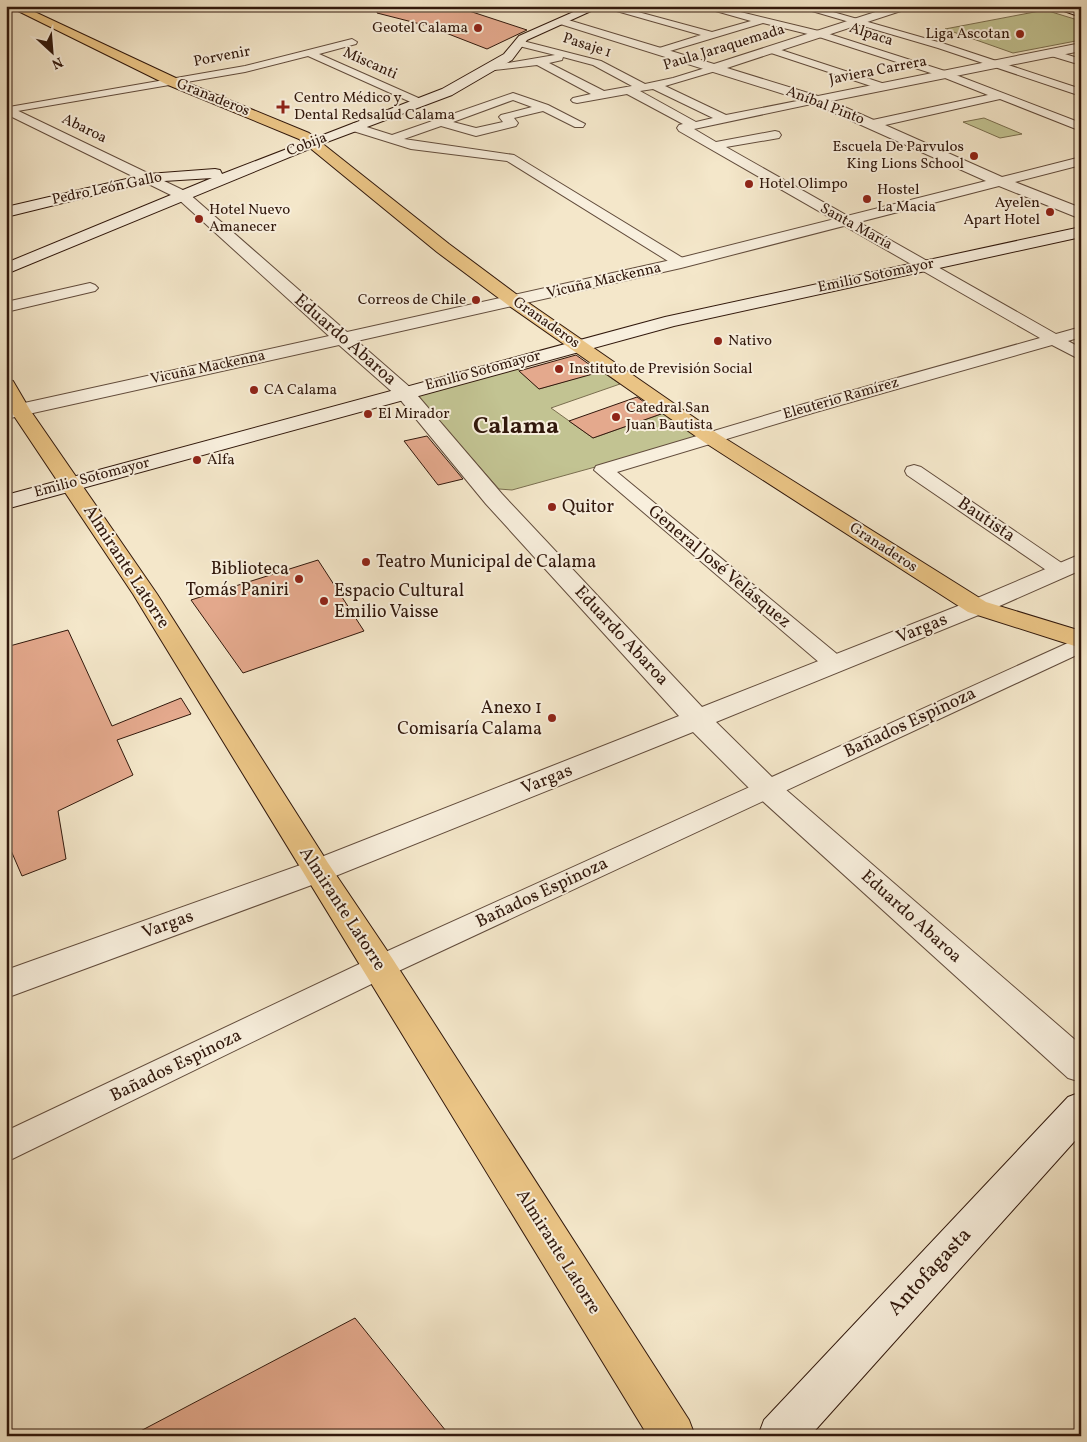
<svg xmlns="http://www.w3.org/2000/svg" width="1087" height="1442" viewBox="0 0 1087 1442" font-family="Vollkorn,serif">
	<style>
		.green { fill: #c2c392; stroke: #7a6e4f }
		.building { fill: #e4a98d; stroke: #31180c }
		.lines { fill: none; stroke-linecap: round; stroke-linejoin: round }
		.minor-casing { stroke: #624c3c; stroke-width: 2 }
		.tertiary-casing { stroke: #624c3c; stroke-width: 2 }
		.secondary-casing { stroke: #31180c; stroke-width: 2 }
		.primary-casing { stroke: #31180c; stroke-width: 2 }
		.minor { fill: #f8efdd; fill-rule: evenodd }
		.tertiary { fill: #f8efdd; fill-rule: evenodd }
		.secondary { fill: #f8efdd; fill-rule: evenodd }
		.primary { fill: #eac485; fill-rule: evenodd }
		.poi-dot { fill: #8f2418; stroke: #f8efdd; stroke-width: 2 }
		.labels { text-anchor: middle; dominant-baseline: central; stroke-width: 4; stroke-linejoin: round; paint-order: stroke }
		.far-poi-label { font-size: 15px; fill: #31180c; stroke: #f8efdd; text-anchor: start }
		.far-street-label { font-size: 15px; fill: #31180c; stroke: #f8efdd }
		.street-label { font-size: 18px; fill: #31180c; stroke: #f8efdd }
		.poi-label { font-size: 18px; fill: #31180c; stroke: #f8efdd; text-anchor: start }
		.near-street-label { font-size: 21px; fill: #31180c; stroke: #f8efdd }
		.far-town-label { font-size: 24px; font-weight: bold; fill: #31180c; stroke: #f8efdd }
	</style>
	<rect width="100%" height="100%" fill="#f4e7ca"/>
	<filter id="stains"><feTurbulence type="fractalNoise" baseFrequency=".004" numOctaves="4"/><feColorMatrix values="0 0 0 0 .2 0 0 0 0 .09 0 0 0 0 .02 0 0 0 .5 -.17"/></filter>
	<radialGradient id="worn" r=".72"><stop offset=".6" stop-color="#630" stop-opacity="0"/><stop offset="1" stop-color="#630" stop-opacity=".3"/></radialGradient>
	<path class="green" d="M1045,10L1081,21V40L1013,53L945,29Z
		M984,118L1022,134L1000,138L963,122Z
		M515,367L539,389L601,371L620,384L551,408L593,438L664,413L700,438L512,490L499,489L418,397L426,391Z"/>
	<path class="building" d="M378,6H454L527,30L487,49L428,26L377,13Z
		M576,355L600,372L539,389L519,371Z
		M637,397L661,414L593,438L569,421Z
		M427,436L463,479L438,485L404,441Z
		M318,560L364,631L243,673L191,600Z
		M68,630L112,726L181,698L191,714L117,740L133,775L58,811L66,859L22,876L6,839V647Z
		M355,1318L450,1436H131Z"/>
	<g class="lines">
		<g class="minor-casing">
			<path id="minor" d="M599,6H616L712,32L751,21L698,6H716L823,32L948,72L1081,123V131L1000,99L872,128L868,127L866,124L868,121L988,95L940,76L816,36L763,23L660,54L655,51L656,49L701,35Z
				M795,6H812L945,44L1081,89V96L938,48Z
				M352,39L357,42L356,44L319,54L423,100L425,102L423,104H415L308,56L245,72L6,113V107H9L245,66Z
				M519,40L601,61L645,84L673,78L715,65L719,66L720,68L719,70L665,86L726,115L817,97L821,98L823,100L821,102L694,129L716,142L775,131L779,132L781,135L779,138L726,147L1056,334L1081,327V337L1068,341L1081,348V360L1052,345L816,412L617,472L843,659L846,664L843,669L835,671L827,669L594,470L596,466L804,404L1040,338L679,131L677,128L679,125L683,124L627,94L577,103L573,102L571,100L573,98L591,94L537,65L486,71L485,69L490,66L555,55L515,45L514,43ZM563,57L593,65L632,86L604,91L549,63L562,60ZM653,89L713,118L696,122L640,91Z
				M772,47L888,85L890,87L884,90L880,89L768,52L767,50L768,48Z
				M1052,50L1081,59V65L1048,55L1047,53Z
				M513,93L548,105L585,124L583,127H575L543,111L514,118L518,123L516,126L476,136L441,126L404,139L514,155L686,260L688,263L686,266H676L507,161L411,149L350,130L348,127L354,123L392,135ZM513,100L532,107L501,115L499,117L503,122L476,128L453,122Z
				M90,283L95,285L98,288L95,291L6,312V302Z
				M914,465L921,467L1066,566L1069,570L1066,574L1059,576L1052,574L907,475L905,471L907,467Z
				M1081,637V653L390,975L6,1162V1131L370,959Z"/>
		</g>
		<g class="tertiary-casing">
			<path id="tertiary" d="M894,6H911L910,8L727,68L818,96L1081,43V51L831,101L1002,177L1081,157V165L1015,182L1081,208V219L999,186L681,268L357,341L412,389L502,494L702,707L968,602L1081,554V570L986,612L716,722L777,782L1081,1045V1082L1068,1078L757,796L693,732L328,879L6,998V970L306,863L679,716L486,504L398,397L339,345L6,419V407L329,336L177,198L6,114V105L187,192L347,332L680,258L986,181L812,103L557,23L555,21L561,18L565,19L714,64Z"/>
		</g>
		<g class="secondary-casing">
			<path id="secondary" d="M587,6H602L527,40L512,60L452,95L319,145L6,274V263L212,178L148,182L6,217V207L148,174L215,169L220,170L222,174L442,89L504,54L519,36Z
				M1050,6H1067L1081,10V17Z
				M1081,227V237L674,326L6,509V495L665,317Z
				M1081,1092V1134L810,1436H758L764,1420L1068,1097Z"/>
		</g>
		<g class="primary-casing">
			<path id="primary" d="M8,6H22L178,79L309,133L449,244L520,297L718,434L986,602L1081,631V648L968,612L704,442L508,305L437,252L299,139L168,85Z
				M6,379L13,381L30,410L157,594L328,863L392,958L689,1420L695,1436H648L133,594L10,410L6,403Z"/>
		</g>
		<use href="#minor" class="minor"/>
		<use href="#tertiary" class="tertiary"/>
		<use href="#secondary" class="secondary"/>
		<use href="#primary" class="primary"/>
	</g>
	<g class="poi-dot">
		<circle cx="478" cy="28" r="5"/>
		<circle cx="1020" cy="34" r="5"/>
		<path d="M280.5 99.5h5v5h5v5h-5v5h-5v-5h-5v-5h5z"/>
		<circle cx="974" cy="156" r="5"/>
		<circle cx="749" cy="184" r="5"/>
		<circle cx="867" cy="199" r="5"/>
		<circle cx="1050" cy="212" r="5"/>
		<circle cx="199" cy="219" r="5"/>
		<circle cx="476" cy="300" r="5"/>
		<circle cx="718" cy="341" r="5"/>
		<circle cx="559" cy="369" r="5"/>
		<circle cx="254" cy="390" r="5"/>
		<circle cx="368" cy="414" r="5"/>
		<circle cx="616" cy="417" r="5"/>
		<circle cx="197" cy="460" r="5"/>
		<circle cx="552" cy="507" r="5"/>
		<circle cx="366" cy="562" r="5"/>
		<circle cx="299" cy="579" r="5"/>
		<circle cx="324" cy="601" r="5"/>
		<circle cx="552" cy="718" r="5"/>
	</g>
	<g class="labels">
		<g class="far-poi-label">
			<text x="468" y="28" text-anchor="end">Geotel Calama</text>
			<text x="1010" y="34" text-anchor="end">Liga Ascotan</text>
			<text x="294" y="98">Centro Médico y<tspan x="294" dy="17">Dental Redsalud Calama</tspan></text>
			<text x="964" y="147" text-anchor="end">Escuela De Parvulos<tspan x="964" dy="17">King Lions School</tspan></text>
			<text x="759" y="184">Hotel Olimpo</text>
			<text x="877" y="190">Hostel<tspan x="877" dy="17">La Macia</tspan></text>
			<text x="1040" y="203" text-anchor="end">Ayelen<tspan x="1040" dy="17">Apart Hotel</tspan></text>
			<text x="209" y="210">Hotel Nuevo<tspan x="209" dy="17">Amanecer</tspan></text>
			<text x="466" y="300" text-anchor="end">Correos de Chile</text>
			<text x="728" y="341">Nativo</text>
			<text x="569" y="369">Instituto de Previsión Social</text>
			<text x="264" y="390">CA Calama</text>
			<text x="626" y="408">Catedral San<tspan x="626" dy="17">Juan Bautista</tspan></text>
			<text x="378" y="414">El Mirador</text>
			<text x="207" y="460">Alfa</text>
		</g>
		<g class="far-street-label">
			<text transform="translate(871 35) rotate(18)">Alpaca</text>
			<text transform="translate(587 46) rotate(18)">Pasaje 1</text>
			<text transform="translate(724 48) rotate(-17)">Paula Jaraquemada</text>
			<text transform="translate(222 57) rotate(-11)">Porvenir</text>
			<text transform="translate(370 64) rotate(24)">Miscanti</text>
			<text transform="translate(878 71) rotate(-11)">Javiera Carrera</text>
			<text transform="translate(213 98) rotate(22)">Granaderos</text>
			<text transform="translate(825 106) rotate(21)">Aníbal Pinto</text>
			<text transform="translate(84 129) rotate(26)">Abaroa</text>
			<text transform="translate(307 145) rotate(-21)">Cobija</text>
			<text transform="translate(107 189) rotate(-12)">Pedro León Gallo</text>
			<text transform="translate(856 227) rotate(29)">Santa María</text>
			<text transform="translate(876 276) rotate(-12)">Emilio Sotomayor</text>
			<text transform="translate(604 281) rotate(-13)">Vicuña Mackenna</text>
			<text transform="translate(546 323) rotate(35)">Granaderos</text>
			<text transform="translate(208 368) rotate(-12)">Vicuña Mackenna</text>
			<text transform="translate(483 371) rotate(-15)">Emilio Sotomayor</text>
			<text transform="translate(841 399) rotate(-16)">Eleuterio Ramírez</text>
			<text transform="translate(92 478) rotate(-15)">Emilio Sotomayor</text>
			<text transform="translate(883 548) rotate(33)">Granaderos</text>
		</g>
		<g class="street-label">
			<text transform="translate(345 340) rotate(41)">Eduardo Abaroa</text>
			<text transform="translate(986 520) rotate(34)">Bautista</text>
			<text transform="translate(126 567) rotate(57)">Almirante Latorre</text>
			<text transform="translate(719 567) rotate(40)">General José Velásquez</text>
			<text transform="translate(922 629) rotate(-22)">Vargas</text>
			<text transform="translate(621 636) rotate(47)">Eduardo Abaroa</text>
			<text transform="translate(910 723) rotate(-25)">Bañados Espinoza</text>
			<text transform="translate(547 780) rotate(-22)">Vargas</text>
			<text transform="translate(542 893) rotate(-25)">Bañados Espinoza</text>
			<text transform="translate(342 909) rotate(57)">Almirante Latorre</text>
			<text transform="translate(911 917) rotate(42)">Eduardo Abaroa</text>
			<text transform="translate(168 925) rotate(-20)">Vargas</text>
			<text transform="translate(176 1066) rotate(-26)">Bañados Espinoza</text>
			<text transform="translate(558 1252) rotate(58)">Almirante Latorre</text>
		</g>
		<g class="poi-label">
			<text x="562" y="507">Quitor</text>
			<text x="376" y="562">Teatro Municipal de Calama</text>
			<text x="289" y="569" text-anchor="end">Biblioteca<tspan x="289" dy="21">Tomás Paniri</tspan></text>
			<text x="334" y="591">Espacio Cultural<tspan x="334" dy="21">Emilio Vaisse</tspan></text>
			<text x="542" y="708" text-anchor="end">Anexo 1<tspan x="542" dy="21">Comisaría Calama</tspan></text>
		</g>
		<g class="near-street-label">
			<text transform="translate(930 1272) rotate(-47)">Antofagasta</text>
		</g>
		<g class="far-town-label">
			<text x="516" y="427">Calama</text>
		</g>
	</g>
	<rect width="1087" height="1442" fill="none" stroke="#f4e7ca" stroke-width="25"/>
	<rect x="8" y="8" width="1072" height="1427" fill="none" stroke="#31180c" stroke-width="2.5"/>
	<rect x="12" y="12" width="1062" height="1417" fill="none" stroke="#31180c"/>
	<g transform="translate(52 52) rotate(154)" stroke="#f8efdd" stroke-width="4" paint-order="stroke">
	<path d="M0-4L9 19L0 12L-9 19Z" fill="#31180c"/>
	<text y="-8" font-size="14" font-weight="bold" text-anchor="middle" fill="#31180c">N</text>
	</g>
	<rect width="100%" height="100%" filter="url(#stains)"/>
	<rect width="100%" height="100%" fill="url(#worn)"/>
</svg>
